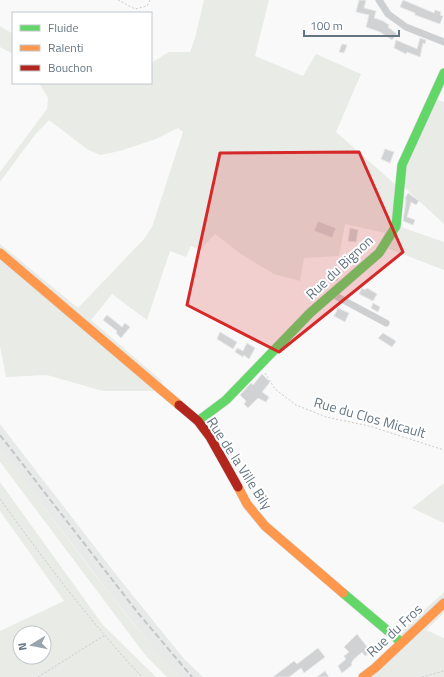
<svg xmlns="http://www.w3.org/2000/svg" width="444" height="677" viewBox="0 0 444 677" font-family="'Titillium Web',sans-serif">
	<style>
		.built { fill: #e8e9e9 }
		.green { fill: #e8ebe6; fill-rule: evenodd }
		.building { fill: #d0d2d3; stroke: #e8e8e8 }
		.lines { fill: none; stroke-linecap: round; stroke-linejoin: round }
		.fast-casing { stroke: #d5d6d7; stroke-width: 10 }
		.slow-casing { stroke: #d5d6d7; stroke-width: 10 }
		.jam-casing { stroke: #d5d6d7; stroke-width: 10 }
		.path { stroke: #cbcccd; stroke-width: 1; stroke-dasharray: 2 2; stroke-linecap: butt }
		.street { stroke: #cecfd0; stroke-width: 7 }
		.fast { stroke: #63d668; stroke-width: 9 }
		.slow { stroke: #ff974d; stroke-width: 9 }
		.jam { stroke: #b3261e; stroke-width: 9 }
		.rail { stroke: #c3c5c6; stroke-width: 2; stroke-dasharray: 6 3; stroke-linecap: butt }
		.marked { fill: #d62828; fill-opacity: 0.2; stroke: #d62828; stroke-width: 3; stroke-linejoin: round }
		.labels { text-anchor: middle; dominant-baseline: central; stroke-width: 4; stroke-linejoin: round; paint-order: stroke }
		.street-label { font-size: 14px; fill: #657683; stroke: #fff }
	</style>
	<rect width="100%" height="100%" fill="#f9f9f9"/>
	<path class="built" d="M0,424L114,572L184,659L203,677H180L161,657L110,594L0,449Z"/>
	<path class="green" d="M204,0H269L255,56L303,76L316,54L361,74L336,132L397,186L401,227L444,242V270L379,245L385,233L345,224L339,256L304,258L300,281L274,274L241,254L215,234L200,250L191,246L186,257L170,251L147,320L112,294L91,320L163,382L156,391H103L47,375L6,377L0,346V244L78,308L144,239L152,227L183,132L178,128L156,139L120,151L100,155L87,149L49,120L34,136L0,182V172L47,109L48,98L39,83H151V63L169,52H190L195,38Z
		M0,26L13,34V54L0,47Z
		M436,99L444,102V224L404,187L407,163Z
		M0,449C59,525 114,606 180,677H167L146,656L0,462Z
		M0,482L103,625L156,677H0V631L64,601L0,511ZM20,633H44V657H20Z
		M444,483V523L412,508Z
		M444,592V613L426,630L444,638V677H369L410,641L399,633Z"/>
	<path class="building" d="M359,0H366L364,8L376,11L374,18L383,21L389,25L388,27L397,34L392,40L380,32L366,27L369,15L356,12Z
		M403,0L434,13L435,10L441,12L440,15L443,16L440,24L415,15V13L400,7Z
		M420,38L426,40L425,44L423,43L420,57L407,52L406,54L394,48L396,40L417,49Z
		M342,44L347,45L344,53L339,52Z
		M385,149L394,152L390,163L381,159Z
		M408,193L419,201L416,205L411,202L407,217L415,220L413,225L403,221L406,201L405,198Z
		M318,221L336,228L332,238L314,231Z
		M350,228L358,230L356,242L348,241Z
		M332,269L338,270V280L336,281H331Z
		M362,288L365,290L367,288L377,294L373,301L359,294Z
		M373,303L380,307L378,312L371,308Z
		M338,308L349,313L345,322L334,316Z
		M107,315L122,327L125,323L130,327L121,338L116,333L117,331L103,320Z
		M220,332L237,342L233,349L217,339Z
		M383,333L396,341L392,347L378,338Z
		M247,343L255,348L249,359L244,355L243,357L235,352L237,348L243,351Z
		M262,374L270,382L262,392L269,397L266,402L258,398L248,408L244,404L246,401L240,395L251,383L253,385Z
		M357,634L371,652L365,656L362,652L353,660V661L351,663L352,665L342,673L338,666L346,659L344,656L349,652L344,647Z
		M318,648L325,657L304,673L301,668L289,677H273L294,661L297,664Z
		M325,671L329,677H317Z"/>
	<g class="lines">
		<g class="fast-casing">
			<path id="fast" d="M198,421L226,400L310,313L379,253L396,226L402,165L444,73
				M343,593L401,642"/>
		</g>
		<g class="slow-casing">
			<path id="slow" d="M0,253L179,405
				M238,487L247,504L265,526L343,593
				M363,677L375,668L444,603"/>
		</g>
		<g class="jam-casing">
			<path id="jam" d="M179,405L198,421L210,437L238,487"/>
		</g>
		<path class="path" d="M118,0L135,9L147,6L150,0
			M265,373L275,389L296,405L326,417L369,426L444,450
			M0,499C44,560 91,623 142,677
			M38,677L105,635
			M422,677L444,671"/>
		<path class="street" d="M379,0L388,14L406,27L444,42
			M332,294L386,323"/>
		<use href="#fast" class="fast"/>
		<use href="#slow" class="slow"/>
		<use href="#jam" class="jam"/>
		<path class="rail" d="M0,435L138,613L192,677"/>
	</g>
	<path class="marked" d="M359,152L403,252L279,352L187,305L220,153Z"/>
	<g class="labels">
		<g class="street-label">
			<text transform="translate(339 267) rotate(-43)">Rue du Bignon</text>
			<text transform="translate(370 417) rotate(16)">Rue du Clos Micault</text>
			<text transform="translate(240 463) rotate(57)">Rue de la Ville Bily</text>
			<text transform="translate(394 630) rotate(-43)">Rue du Fros</text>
		</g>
	</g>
	<rect x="12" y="12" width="140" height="72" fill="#ffffff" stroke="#c1c8cd"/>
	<rect x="20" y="25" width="20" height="6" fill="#63d668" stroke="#c1c8cd"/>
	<text x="48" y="32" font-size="12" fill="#657683">Fluide</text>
	<rect x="20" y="45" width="20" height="6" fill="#ff974d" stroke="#c1c8cd"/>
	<text x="48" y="52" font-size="12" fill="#657683">Ralenti</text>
	<rect x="20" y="65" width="20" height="6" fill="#b3261e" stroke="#c1c8cd"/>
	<text x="48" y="72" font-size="12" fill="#657683">Bouchon</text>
	<g transform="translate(32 645) rotate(260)"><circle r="19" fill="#ffffff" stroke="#c1c8cd"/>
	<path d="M0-3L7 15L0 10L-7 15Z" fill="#99a4ac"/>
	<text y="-6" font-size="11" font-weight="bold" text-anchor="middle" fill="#657683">N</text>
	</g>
	<path d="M304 30v6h95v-6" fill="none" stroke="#657683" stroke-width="2"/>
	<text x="310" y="30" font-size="12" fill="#657683" stroke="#ffffff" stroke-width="3" paint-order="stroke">100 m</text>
</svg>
